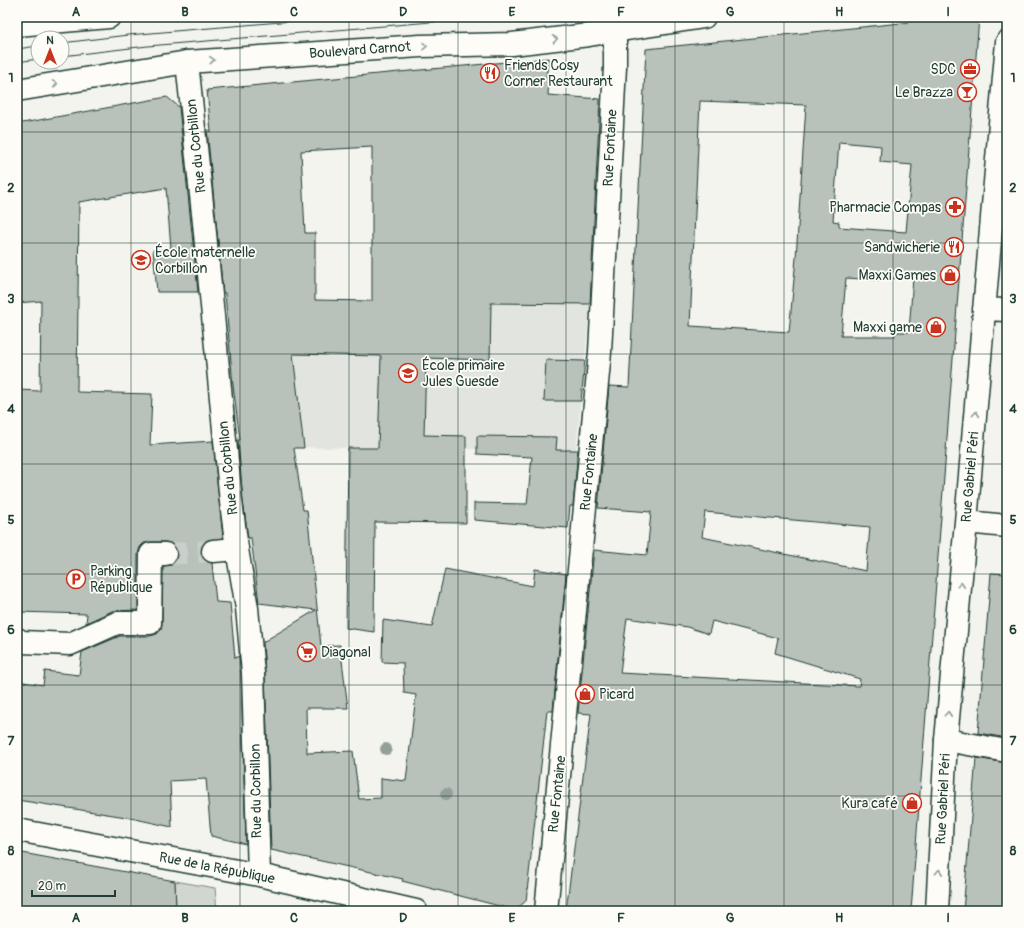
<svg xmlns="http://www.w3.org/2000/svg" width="1024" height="928" viewBox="0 0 1024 928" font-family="Pangolin,sans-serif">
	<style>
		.built { fill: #e2e5df }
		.green { fill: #d1d6d1; stroke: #788a82 }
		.building { fill: #b9c1bb; stroke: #1f3d34; fill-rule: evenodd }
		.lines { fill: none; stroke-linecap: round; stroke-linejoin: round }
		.minor-tunnel { stroke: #c9cfca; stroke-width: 22; stroke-dasharray: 22 11; stroke-linecap: butt }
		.pedestrian-casing { stroke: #1f3d34; stroke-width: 25 }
		.minor-casing { stroke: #1f3d34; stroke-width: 25 }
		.tertiary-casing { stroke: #1f3d34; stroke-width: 25 }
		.pedestrian { stroke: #fdfcf7; stroke-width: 22 }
		.minor { stroke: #fdfcf7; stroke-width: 22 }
		.tertiary { stroke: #fdfcf7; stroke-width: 22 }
		.tram { stroke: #1f3d34; stroke-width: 1 }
		.tree { fill: #93a099 }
		.oneway { stroke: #8e9c96 }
		.grid { fill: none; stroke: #1f3d34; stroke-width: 1; stroke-opacity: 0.55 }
		.labels { text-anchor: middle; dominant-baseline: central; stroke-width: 3.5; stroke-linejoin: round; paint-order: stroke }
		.street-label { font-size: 14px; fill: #1f3d34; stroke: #fdfcf7 }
		.poi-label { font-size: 14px; fill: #1f3d34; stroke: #fdfcf7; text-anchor: end }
		.neatline { fill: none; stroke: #1f3d34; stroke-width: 1.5 }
		.grid-label { font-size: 13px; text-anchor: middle; font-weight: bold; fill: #1f3d34 }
	</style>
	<rect width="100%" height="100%" fill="#f4f4ef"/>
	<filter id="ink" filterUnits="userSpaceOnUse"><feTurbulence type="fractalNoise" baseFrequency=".025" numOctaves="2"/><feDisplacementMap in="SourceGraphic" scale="8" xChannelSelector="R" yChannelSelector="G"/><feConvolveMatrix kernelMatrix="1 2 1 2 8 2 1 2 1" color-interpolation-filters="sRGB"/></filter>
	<g filter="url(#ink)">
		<path class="built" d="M315,300L590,304L576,450L240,447L236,403Z"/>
		<path class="green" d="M175,881L215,888L217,911H176Z"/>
		<path class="building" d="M914,17H930L931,19L953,17H979L911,911H566L591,714L578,713L594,550L647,555L651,512L598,508L609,386L629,387L646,49L911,22ZM700,101L806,105L796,258L789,332L690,326ZM839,142L881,146L880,162L912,165L906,232L839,227V222L833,221ZM913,277L909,332H895V336H841L846,278L876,280ZM705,512L870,527L866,571L702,537ZM627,618L687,627L709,634L712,621L778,638L775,653L860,679L859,686L620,673Z
			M549,58L546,78H549L548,95L600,99L590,304L491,303L490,360L426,358L424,435L466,436V523L375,522L374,632L346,628L348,448H378L381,356L293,354L304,448H294L303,510H307L321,646L340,645L348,708H306L307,753L353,751L359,799L381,798V778L406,781L416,695L404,693L403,663L382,662L383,620L432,627L445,569L533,586L535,569L566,574L553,711H547L526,901L515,910L402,881L403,879L271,850L265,673L263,642L316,610L259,603L251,538H248L243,501L238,440H240L233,385L225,293H223L207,129L211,132L207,90ZM372,147V301L315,300V233H305L301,151Z
			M167,97L179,107L198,292H157L153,250L171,248L166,188L79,202L77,392L152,394L150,445L213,441L223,538L206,541L202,545L201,552L203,558L207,562L212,563L216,602L230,603L235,658L239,656L241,674L246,844L211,836L206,779L170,781L172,827L126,817L17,800V681L43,685L45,671L79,675L82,652L120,636H150L157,634L161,629L162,623L163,566L172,565L176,560L177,554L176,547L171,543L165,542H151L144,543L140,547L138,554V610L112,611L86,623L87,614L17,612V390L40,391L41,301L17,303V124Z
			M546,360L585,361L581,401H544Z
			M477,436L557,437L556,450H578L573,506H570L568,528L474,520V503L527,504L532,457L477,454Z
			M991,573L1007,574V738L978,733Z
			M976,758L1007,763V911H963Z
			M17,852L175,881L176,911H17Z"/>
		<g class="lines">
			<path class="minor-tunnel" d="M165,554L213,551"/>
			<g class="pedestrian-casing">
				<path id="pedestrian" d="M237,549L247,608L253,673L259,875
					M946,740L1007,751
					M17,830L259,875L416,911
					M546,911L600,352L615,67V31"/>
			</g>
			<g class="minor-casing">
				<path id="minor" d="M187,62L204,223L231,502L237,549L213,551
					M984,309L1007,310
					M966,522L1007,526
					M17,639L22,642L70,644L117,623H150L151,554H165
					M937,911L946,740L966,522L1007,42"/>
			</g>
			<g class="tertiary-casing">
				<path id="tertiary" d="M17,25L109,17
					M17,90L187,62L420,46L512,44L589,35L704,17"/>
			</g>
			<use href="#pedestrian" class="pedestrian"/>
			<use href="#minor" class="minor"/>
			<use href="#tertiary" class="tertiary"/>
			<path class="tram" d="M62,43L128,35L339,17
				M17,49L38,46
				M62,56L148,46L490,17
				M17,62L38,59"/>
		</g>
		<g class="tree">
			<circle cx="386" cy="749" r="6"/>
			<circle cx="446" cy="794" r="6"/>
		</g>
		<defs><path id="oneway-chevron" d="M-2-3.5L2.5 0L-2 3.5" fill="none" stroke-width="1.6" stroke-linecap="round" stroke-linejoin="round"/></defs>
		<g class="oneway">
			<use href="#oneway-chevron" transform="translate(555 39) rotate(-7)"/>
			<use href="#oneway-chevron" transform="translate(425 46) rotate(-1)"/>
			<use href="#oneway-chevron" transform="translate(212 60) rotate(-4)"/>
			<use href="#oneway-chevron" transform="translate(55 84) rotate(-10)"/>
			<use href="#oneway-chevron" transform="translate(976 414) rotate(-85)"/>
			<use href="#oneway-chevron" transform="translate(961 585) rotate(-85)"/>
			<use href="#oneway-chevron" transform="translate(948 714) rotate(-85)"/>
			<use href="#oneway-chevron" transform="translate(939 872) rotate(-87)"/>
		</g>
	</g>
	<path class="grid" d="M131,17V911M240,17V911M349,17V911M458,17V911M566,17V911M675,17V911M784,17V911M893,17V911M17,132H1007M17,243H1007M17,354H1007M17,464H1007M17,574H1007M17,685H1007M17,796H1007"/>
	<defs>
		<g id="office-ring" transform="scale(1)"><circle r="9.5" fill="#fdfcf7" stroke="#c8321e" stroke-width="1.5"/><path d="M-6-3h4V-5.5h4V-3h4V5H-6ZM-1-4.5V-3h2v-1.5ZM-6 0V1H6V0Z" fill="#c8321e"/></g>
		<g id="restaurant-ring" transform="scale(1)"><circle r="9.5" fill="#fdfcf7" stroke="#c8321e" stroke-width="1.5"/><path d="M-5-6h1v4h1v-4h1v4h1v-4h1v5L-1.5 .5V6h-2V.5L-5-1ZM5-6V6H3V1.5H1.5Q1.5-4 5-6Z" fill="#c8321e"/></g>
		<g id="bar-ring" transform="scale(1)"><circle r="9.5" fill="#fdfcf7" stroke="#c8321e" stroke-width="1.5"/><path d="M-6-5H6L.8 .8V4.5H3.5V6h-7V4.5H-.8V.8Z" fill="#c8321e"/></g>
		<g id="pharmacy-ring" transform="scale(1)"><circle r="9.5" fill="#fdfcf7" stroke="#c8321e" stroke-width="1.5"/><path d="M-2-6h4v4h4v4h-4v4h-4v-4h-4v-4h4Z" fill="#c8321e"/></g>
		<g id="school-ring" transform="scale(1)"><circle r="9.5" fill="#fdfcf7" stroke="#c8321e" stroke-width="1.5"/><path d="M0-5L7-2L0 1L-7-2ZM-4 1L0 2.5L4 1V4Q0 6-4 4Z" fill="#c8321e"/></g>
		<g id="shop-ring" transform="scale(1)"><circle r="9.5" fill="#fdfcf7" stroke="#c8321e" stroke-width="1.5"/><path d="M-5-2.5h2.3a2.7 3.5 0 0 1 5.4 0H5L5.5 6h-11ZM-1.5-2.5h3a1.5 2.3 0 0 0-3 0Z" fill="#c8321e"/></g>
		<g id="parking-ring" transform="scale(1)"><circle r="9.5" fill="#fdfcf7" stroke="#c8321e" stroke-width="1.5"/><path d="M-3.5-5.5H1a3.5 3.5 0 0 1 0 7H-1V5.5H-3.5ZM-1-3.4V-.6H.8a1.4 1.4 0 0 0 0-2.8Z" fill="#c8321e"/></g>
		<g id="supermarket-ring" transform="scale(1)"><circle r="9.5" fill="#fdfcf7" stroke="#c8321e" stroke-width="1.5"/><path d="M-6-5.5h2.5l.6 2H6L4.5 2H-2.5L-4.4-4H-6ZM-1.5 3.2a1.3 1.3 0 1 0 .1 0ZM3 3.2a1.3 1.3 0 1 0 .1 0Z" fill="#c8321e"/></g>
	</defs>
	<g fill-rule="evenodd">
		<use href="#office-ring" x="970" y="69"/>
		<use href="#restaurant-ring" x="490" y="73"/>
		<use href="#bar-ring" x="967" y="92"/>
		<use href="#pharmacy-ring" x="955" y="207"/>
		<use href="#restaurant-ring" x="954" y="247"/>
		<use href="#school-ring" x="141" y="260"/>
		<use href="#shop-ring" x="950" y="275"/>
		<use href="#shop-ring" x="936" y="327"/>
		<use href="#school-ring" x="408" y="373"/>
		<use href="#parking-ring" x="76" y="579"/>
		<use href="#supermarket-ring" x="307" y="652"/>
		<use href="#shop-ring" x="585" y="694"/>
		<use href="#shop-ring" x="912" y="803"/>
	</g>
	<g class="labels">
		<g class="street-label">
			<text transform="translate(360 50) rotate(-4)">Boulevard Carnot</text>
			<text transform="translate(196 146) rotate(-96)">Rue du Corbillon</text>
			<text transform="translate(610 148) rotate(-87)">Rue Fontaine</text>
			<text transform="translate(228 468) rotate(-96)">Rue du Corbillon</text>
			<text transform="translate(589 472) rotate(-84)">Rue Fontaine</text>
			<text transform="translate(970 477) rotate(-85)">Rue Gabriel Péri</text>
			<text transform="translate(256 791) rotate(-91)">Rue du Corbillon</text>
			<text transform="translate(557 794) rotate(-84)">Rue Fontaine</text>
			<text transform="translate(943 799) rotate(-87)">Rue Gabriel Péri</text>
			<text transform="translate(217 868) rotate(11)">Rue de la République</text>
		</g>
		<g class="poi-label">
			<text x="504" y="65" text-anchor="start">Friends Cosy<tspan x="504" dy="16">Corner Restaurant</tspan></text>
			<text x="956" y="69">SDC</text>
			<text x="953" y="92">Le Brazza</text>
			<text x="941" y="207">Pharmacie Compas</text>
			<text x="940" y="247">Sandwicherie</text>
			<text x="155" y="252" text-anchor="start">École maternelle<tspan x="155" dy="16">Corbillon</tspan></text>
			<text x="936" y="275">Maxxi Games</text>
			<text x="922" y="327">Maxxi game</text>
			<text x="422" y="365" text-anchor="start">École primaire<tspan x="422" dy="16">Jules Guesde</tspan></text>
			<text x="90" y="571" text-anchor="start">Parking<tspan x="90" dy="16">République</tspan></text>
			<text x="321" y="652" text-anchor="start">Diagonal</text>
			<text x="599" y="694" text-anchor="start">Picard</text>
			<text x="898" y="803">Kura café</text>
		</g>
	</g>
	<rect width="1024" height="928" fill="none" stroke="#fdfcf7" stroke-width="44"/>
	<g transform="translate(50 50)"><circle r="19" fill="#fdfcf7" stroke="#a4b0a9"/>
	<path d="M0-3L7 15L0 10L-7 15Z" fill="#c8321e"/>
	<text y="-6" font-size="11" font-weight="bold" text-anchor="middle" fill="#1f3d34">N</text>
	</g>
	<path d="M32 890v6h83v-6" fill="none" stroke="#1f3d34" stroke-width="2"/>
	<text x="38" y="890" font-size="12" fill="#1f3d34" stroke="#fdfcf7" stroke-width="3" paint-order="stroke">20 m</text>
	<rect x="22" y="22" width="980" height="884" class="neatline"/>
	<g class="grid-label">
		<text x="76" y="16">A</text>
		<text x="185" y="16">B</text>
		<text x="294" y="16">C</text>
		<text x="403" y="16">D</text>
		<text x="512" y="16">E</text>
		<text x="621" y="16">F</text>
		<text x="730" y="16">G</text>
		<text x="839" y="16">H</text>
		<text x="948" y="16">I</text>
		<text x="11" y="82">1</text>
		<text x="1013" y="82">1</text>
		<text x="11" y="192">2</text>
		<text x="1013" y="192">2</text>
		<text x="11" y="303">3</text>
		<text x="1013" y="303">3</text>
		<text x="11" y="413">4</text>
		<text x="1013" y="413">4</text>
		<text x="11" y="524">5</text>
		<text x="1013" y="524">5</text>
		<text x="11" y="634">6</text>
		<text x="1013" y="634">6</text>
		<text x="11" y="745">7</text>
		<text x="1013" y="745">7</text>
		<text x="11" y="855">8</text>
		<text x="1013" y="855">8</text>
		<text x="76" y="922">A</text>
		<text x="185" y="922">B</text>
		<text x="294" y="922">C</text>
		<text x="403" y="922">D</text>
		<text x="512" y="922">E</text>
		<text x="621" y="922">F</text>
		<text x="730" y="922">G</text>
		<text x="839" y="922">H</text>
		<text x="948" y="922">I</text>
	</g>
</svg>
